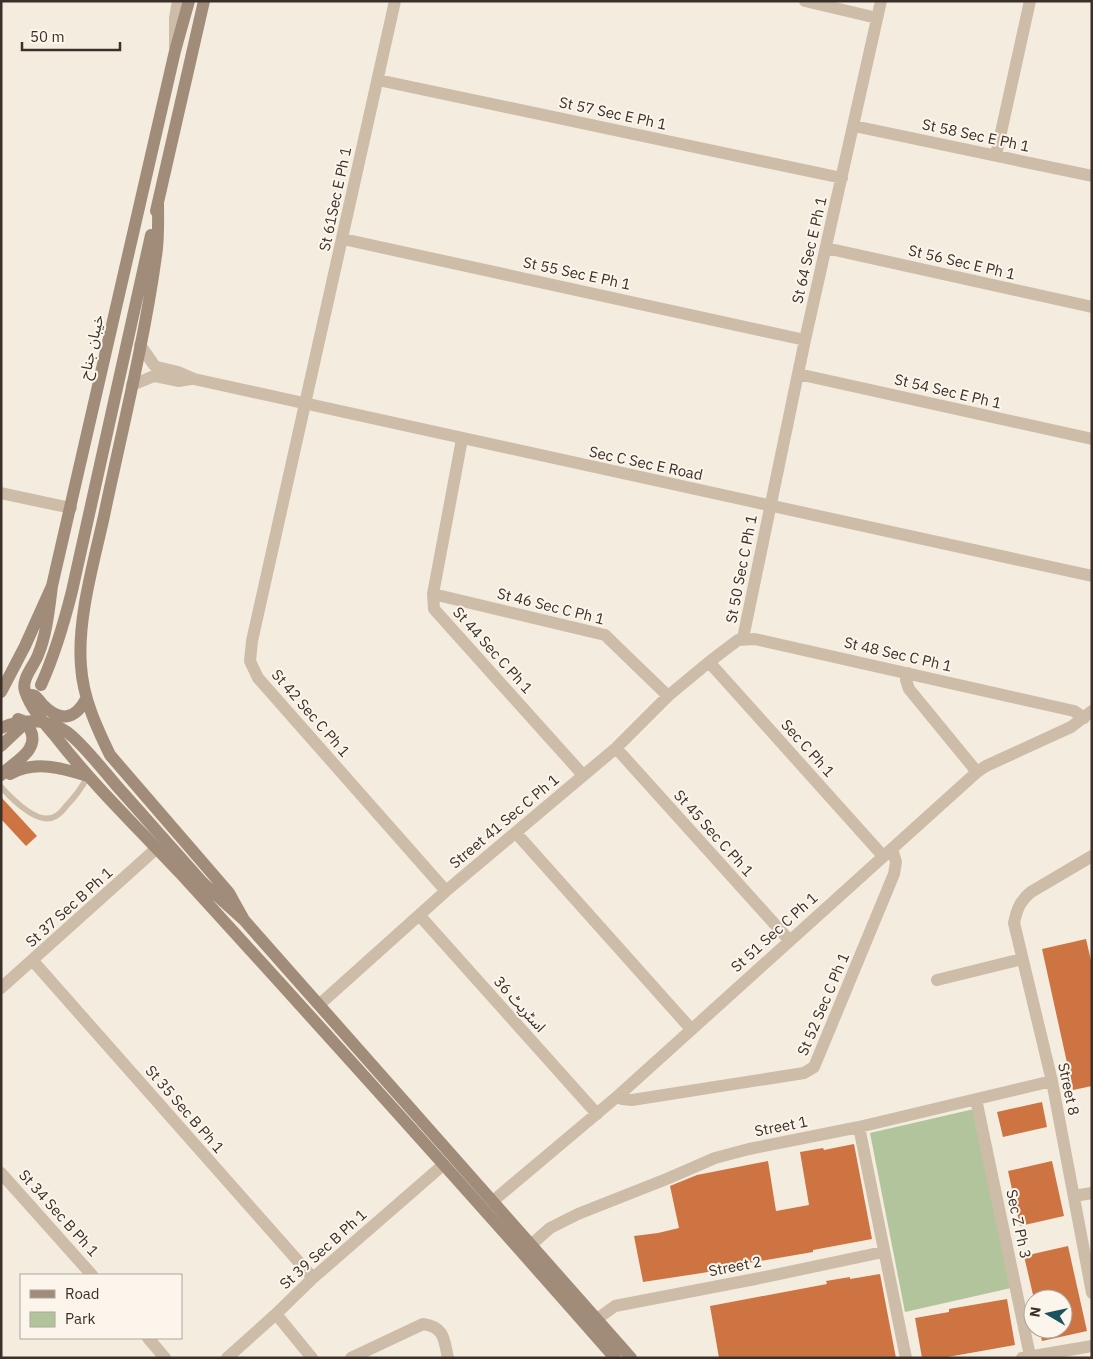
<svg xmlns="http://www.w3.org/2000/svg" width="1093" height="1359" viewBox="0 0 1093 1359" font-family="'IBM Plex Sans','Noto Sans Arabic',sans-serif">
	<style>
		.green { fill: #b2c49c }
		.building { fill: #cd7442 }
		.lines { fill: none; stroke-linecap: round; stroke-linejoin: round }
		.service { stroke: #cdbda8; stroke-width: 6 }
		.minor { stroke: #cdbda8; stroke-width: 12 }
		.tertiary { stroke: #cdbda8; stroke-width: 12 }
		.secondary { stroke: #a18c79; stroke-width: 12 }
		.secondary-bridge { stroke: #a18c79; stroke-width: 12 }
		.labels { text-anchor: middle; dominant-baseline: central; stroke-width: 4; stroke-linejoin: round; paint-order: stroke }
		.street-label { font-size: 15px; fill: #3a3029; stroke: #fbf5eb }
	</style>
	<rect width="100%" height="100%" fill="#f4ecde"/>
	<path class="green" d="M974,1109L1011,1288L905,1312L870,1133Z"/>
	<path class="building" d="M1,797L37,836L26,846L1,819Z
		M1086,939L1092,965V1086L1073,1090L1042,949Z
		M1042,1102L1047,1127L1003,1137L997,1112Z
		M854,1144L872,1239L813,1250V1252L725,1267V1269L702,1273L643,1282L634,1236L658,1233L679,1228L670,1186L697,1175L768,1161L776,1211L809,1205L800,1152L823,1148L824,1150Z
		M1052,1161L1064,1216L1020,1226L1008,1171Z
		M1068,1246L1087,1331L1042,1341L1039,1329H1063V1299H1034L1024,1256Z
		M880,1274L896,1358H719L710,1306L827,1284L826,1281L850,1277V1279Z
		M1007,1299L1015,1345L942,1358H922L915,1318L949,1312V1309Z"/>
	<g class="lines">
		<path class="service" d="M1,787C12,799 39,827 56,816C61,813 64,809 67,805C76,796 82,787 88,776"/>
		<path class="minor" d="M395,1C348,215 299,428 252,641L250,661L258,678L446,891
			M805,1L877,18
			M378,80L842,178
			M854,126L1092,176
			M996,155L1030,1
			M343,239L805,340
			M826,248L1092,307
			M798,374L1092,439
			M462,439L433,594L434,609L583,775
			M1,493L71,508
			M433,594L605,635L668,696
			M743,638L805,340L881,1
			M709,662L883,856
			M908,673L906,680L909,689L977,772
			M616,748L789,940
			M516,833L691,1029
			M1092,856L1031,892C1020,901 1017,909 1014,923L1052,1081L1092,1293
			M420,916L597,1114
			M33,961L313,1278
			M937,980L1022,959
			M1,988L157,848
			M320,1004L446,891L616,748L668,696L709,662L738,640L755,639L1074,711L1084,718
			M619,1095L622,1099L632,1100L804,1073L814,1067L894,874L896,862L892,849
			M976,1099L1030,1356
			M859,1127L906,1358
			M1,1173L92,1275
			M1074,1196L1092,1193
			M493,1201L619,1095L977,772L986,766L1071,727L1092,711
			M532,1244L550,1228L578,1214L669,1178L715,1158L749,1149L859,1127L1052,1081
			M276,1314L312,1358
			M597,1319L615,1306L755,1279L883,1252
			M148,1338L165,1358
			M227,1358L276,1314L313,1278L443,1165
			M351,1358L423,1324C445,1327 444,1340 448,1358
			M1022,1358L1092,1346"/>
		<path class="tertiary" d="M175,46V18L178,1
			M140,345L154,365L157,367L178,372L194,379L1092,576
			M132,385L154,376L178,381L191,379"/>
		<path class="secondary" d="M158,203C158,220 159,238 156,256C144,343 122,430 104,516C94,562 77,619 81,666C83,698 96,726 110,755L229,893L244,920
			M156,211L204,1
			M52,586C49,609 47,633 38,655C34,666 21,679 25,691C31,709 44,723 56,737C94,786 139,829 181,874C327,1034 472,1195 615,1358
			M41,685C55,654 64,623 72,591L151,235
			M1,692L25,646L52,586L175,51L189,1
			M27,694C30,695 32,695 35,696C38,698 40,702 43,705C60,722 75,720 86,699
			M1,746L20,728
			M10,774C35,760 62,768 88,776
			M1,775C13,762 41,751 30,729C27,723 25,721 18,719
			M203,883L244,920L631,1358"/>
		<path class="secondary-bridge" d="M1,728C21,719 49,718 67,732C83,744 103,770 116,785C145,818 174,850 203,883"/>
	</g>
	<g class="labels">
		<g class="street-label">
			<text transform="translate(613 113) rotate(12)">St 57 Sec E Ph 1</text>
			<text transform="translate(976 135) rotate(12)">St 58 Sec E Ph 1</text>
			<text transform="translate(335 199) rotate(-78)">St 61Sec E Ph 1</text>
			<text transform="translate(809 250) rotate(-77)">St 64 Sec E Ph 1</text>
			<text transform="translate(962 262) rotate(13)">St 56 Sec E Ph 1</text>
			<text transform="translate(577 273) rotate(12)">St 55 Sec E Ph 1</text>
			<text transform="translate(91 347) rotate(-77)">خیبان جناح</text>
			<text transform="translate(948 391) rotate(13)">St 54 Sec E Ph 1</text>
			<text transform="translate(646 463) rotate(12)">Sec C Sec E Road</text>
			<text transform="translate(741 569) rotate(-79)">St 50 Sec C Ph 1</text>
			<text transform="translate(551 606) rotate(14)">St 46 Sec C Ph 1</text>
			<text transform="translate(493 650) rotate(48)">St 44 Sec C Ph 1</text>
			<text transform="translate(898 654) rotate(13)">St 48 Sec C Ph 1</text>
			<text transform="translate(311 713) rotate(49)">St 42 Sec C Ph 1</text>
			<text transform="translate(808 748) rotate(48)">Sec C Ph 1</text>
			<text transform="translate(504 821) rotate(-40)">Street 41 Sec C Ph 1</text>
			<text transform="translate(714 833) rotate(48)">St 45 Sec C Ph 1</text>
			<text transform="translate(69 907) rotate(-42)">St 37 Sec B Ph 1</text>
			<text transform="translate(774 932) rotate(-42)">St 51 Sec C Ph 1</text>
			<text transform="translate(520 1004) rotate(48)">اسٹریٹ 36</text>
			<text transform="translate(823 1004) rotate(-67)">St 52 Sec C Ph 1</text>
			<text transform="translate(1069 1089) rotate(78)">Street 8</text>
			<text transform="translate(185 1109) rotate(49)">St 35 Sec B Ph 1</text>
			<text transform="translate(781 1126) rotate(-11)">Street 1</text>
			<text transform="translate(59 1213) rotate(48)">St 34 Sec B Ph 1</text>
			<text transform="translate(1019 1224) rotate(78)">Sec Z Ph 3</text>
			<text transform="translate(323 1249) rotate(-42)">St 39 Sec B Ph 1</text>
			<text transform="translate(735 1266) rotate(-11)">Street 2</text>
		</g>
	</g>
	<rect width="1093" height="1359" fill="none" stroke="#3a3029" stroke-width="5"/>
	<rect x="20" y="1274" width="162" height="65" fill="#fbf5eb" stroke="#aea69d"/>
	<rect x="30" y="1290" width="25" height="8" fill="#a18c79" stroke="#aea69d"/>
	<text x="65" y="1299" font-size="15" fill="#3a3029">Road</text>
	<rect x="30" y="1312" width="25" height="15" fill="#b2c49c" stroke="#aea69d"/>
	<text x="65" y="1324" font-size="15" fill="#3a3029">Park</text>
	<g transform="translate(1048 1314) rotate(279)"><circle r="24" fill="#fbf5eb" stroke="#aea69d"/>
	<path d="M0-4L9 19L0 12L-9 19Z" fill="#1b525e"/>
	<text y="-8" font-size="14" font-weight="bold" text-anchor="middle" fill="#3a3029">N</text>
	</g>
	<path d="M22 42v8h98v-8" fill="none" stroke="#3a3029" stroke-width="2.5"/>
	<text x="30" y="42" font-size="15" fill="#3a3029" stroke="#fbf5eb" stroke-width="4" paint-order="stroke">50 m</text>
</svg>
